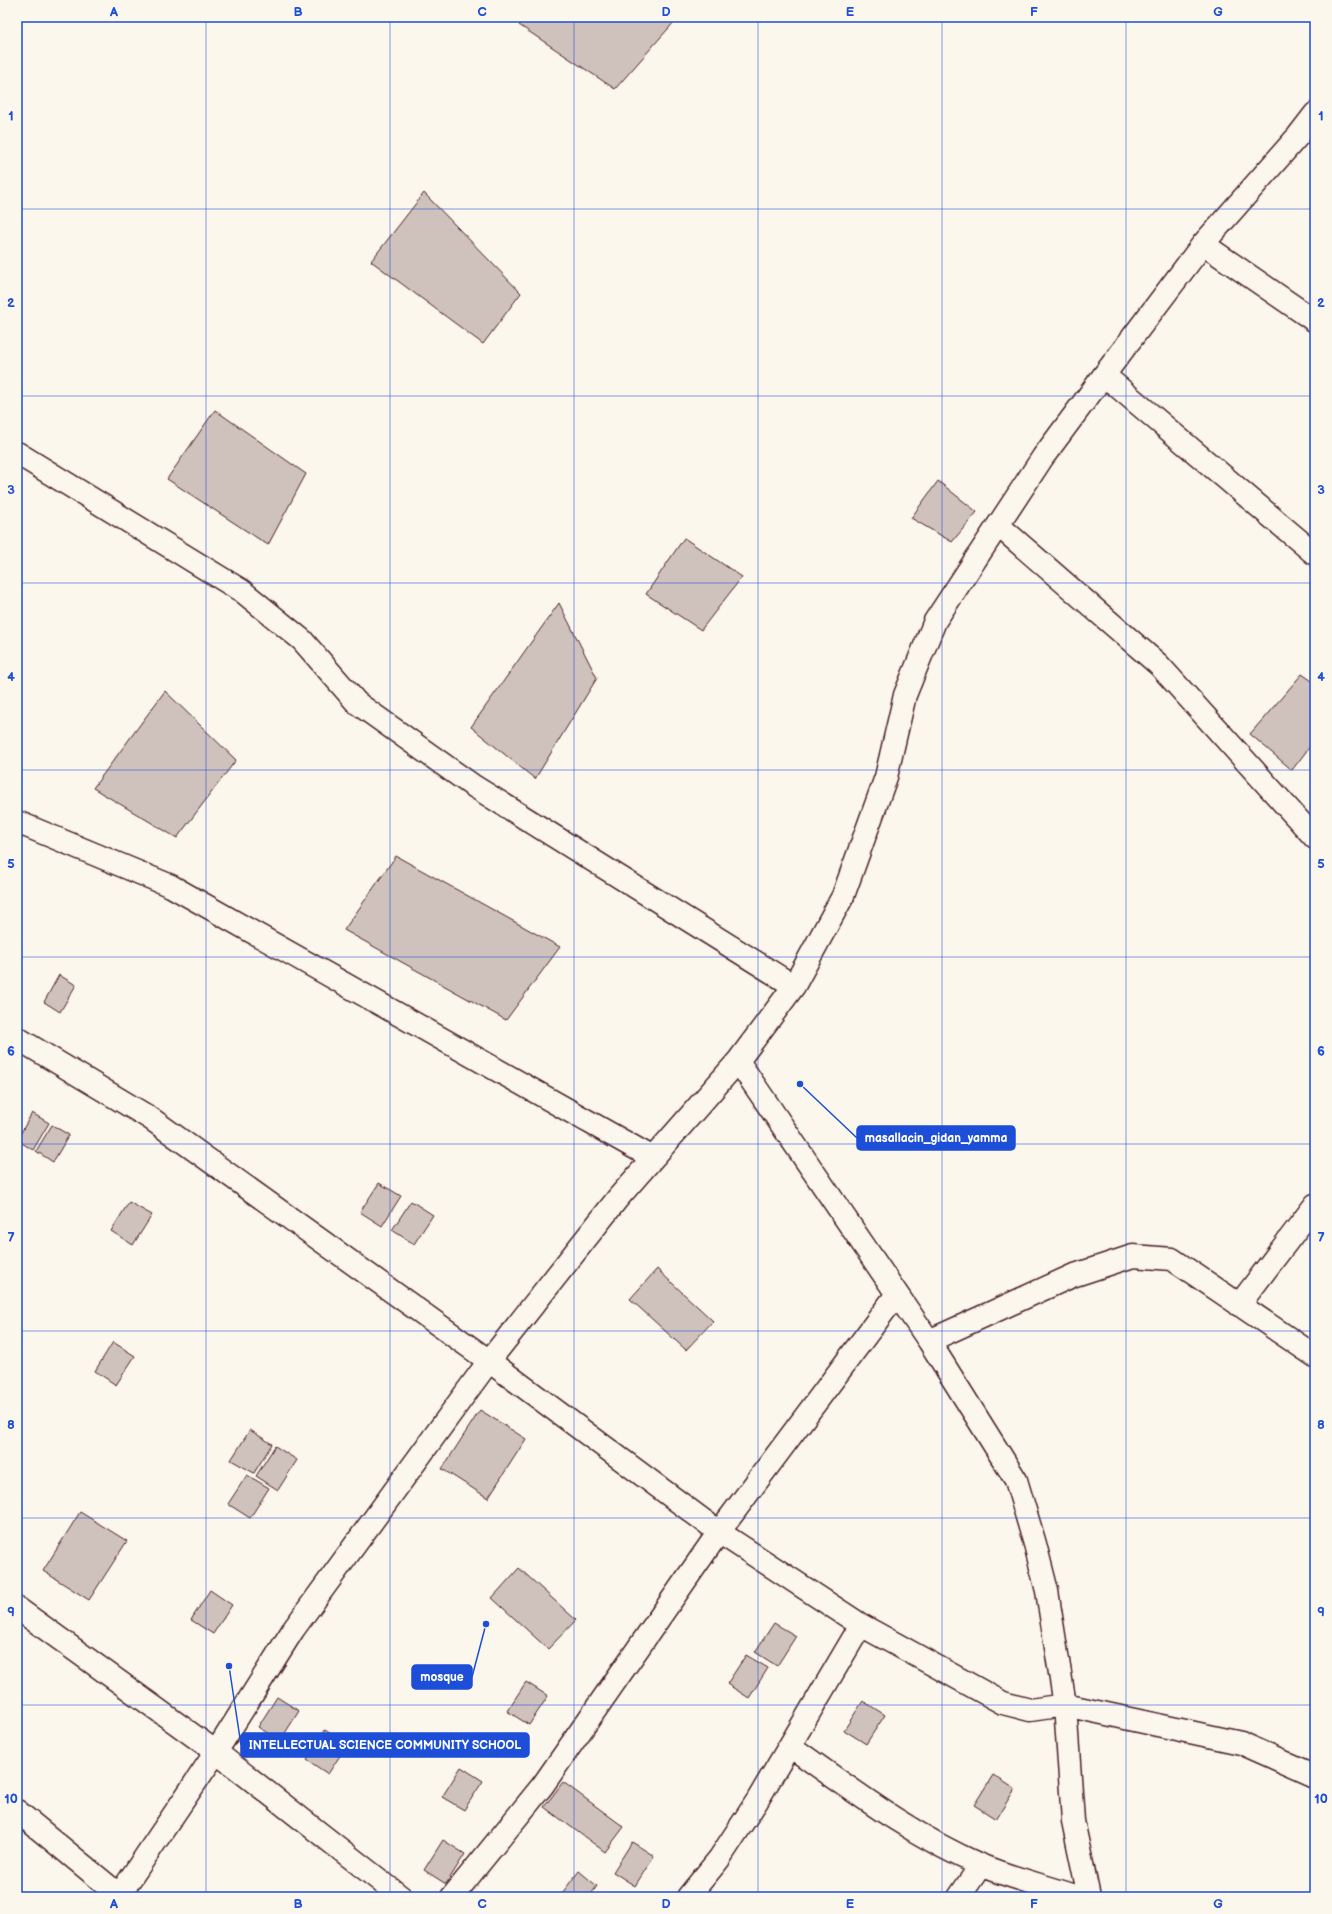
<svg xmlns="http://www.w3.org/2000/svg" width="1332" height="1914" viewBox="0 0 1332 1914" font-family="'Balsamiq Sans',sans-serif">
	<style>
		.building { fill: #cfc2bc; stroke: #4a1f2b }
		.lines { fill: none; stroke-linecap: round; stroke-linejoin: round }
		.street-casing { stroke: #4a1f2b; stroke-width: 25 }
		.street { stroke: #fbf7ec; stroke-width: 22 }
		.grid { fill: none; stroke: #1d4ed8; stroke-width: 1; stroke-opacity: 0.55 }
		.leader { fill: none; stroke: #1d4ed8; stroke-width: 1.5 }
		.callout-dot { fill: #1d4ed8; stroke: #fbf7ec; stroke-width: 1.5 }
		.callout { fill: #1d4ed8; stroke: #1d4ed8; stroke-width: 1.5 }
		.callout-label { font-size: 12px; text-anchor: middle; font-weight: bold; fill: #fff }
		.neatline { fill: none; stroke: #1d4ed8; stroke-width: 1.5 }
		.grid-label { font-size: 13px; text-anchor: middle; font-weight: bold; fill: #1d4ed8 }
	</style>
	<rect width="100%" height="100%" fill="#fbf7ec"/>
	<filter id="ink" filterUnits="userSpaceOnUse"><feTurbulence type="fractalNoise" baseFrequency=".025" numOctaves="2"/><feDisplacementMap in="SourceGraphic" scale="8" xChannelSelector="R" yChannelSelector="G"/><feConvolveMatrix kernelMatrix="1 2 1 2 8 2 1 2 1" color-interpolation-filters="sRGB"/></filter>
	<g filter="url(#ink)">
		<path class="building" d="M525,17H670L675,21L615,89L519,25Z
			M424,193L521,293L483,344L371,261Z
			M215,410L306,474L268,545L167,479Z
			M938,481L977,512L952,542L911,518Z
			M684,538L742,577L701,630L646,594Z
			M559,603L597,678L535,779L471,727Z
			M1302,674L1315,683V740L1292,770L1250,734Z
			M165,691L236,760L177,838L93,788Z
			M396,856L560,947L506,1020L344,930Z
			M59,975L76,985L60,1012L44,1002Z
			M32,1113L49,1123L33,1150L17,1140Z
			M52,1125L69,1135L53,1162L36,1151Z
			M379,1183L401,1196L382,1226L360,1212Z
			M411,1201L433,1215L414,1244L392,1230Z
			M129,1202L152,1215L133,1245L111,1231Z
			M657,1269L713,1321L686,1350L630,1299Z
			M113,1342L135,1356L116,1385L95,1371Z
			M480,1410L526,1439L488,1498L442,1469Z
			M250,1430L272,1444L254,1473L231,1460Z
			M275,1446L297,1460L278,1490L256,1476Z
			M247,1475L269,1488L250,1518L228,1504Z
			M80,1512L127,1541L89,1600L43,1571Z
			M519,1568L576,1620L548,1649L492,1598Z
			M210,1590L232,1605L213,1634L191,1620Z
			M774,1623L796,1636L777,1666L755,1652Z
			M746,1655L768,1668L749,1698L727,1684Z
			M526,1682L548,1696L529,1725L507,1711Z
			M277,1697L299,1711L280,1741L258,1727Z
			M863,1701L885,1715L866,1744L844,1730Z
			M325,1730L347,1745L328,1774L307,1760Z
			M461,1767L483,1781L464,1810L442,1797Z
			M993,1775L1015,1789L996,1819L974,1805Z
			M563,1782L624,1827L605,1852L544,1807Z
			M443,1840L465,1854L446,1884L424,1870Z
			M632,1842L654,1856L635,1886L613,1872Z
			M579,1871L597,1886L589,1897H559Z"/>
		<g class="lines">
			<g class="street-casing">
				<path id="street" d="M1203,244L1315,321
					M1104,375L1315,554
					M17,453L242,591L302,640L357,703L472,785L794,986
					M998,525L1159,665L1315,838
					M17,822L171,886L653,1158
					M17,1038L150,1118L489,1361L719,1532L861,1625L1003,1703L1030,1710L1065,1705L1241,1743L1315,1776
					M738,1061L929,1341L1016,1480L1035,1544L1047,1591L1065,1705L1073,1821L1089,1897
					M1239,1305L1315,1205
					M929,1341L1072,1276L1133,1256L1172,1259L1315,1356
					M17,1608L216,1752L401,1897
					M790,1746C851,1789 911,1835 980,1865C1011,1878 1046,1886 1078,1897
					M17,1811L119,1895
					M118,1897L216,1752L293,1630L489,1361L618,1198L738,1061L794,986L843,896L886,777L905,695L935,621L1043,457L1104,375L1203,244L1298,136L1315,114
					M452,1897L543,1785L719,1532L897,1294
					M688,1897L719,1859L757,1801L861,1625
					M959,1897L981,1865"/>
			</g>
			<use href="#street" class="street"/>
		</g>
	</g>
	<path class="grid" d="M206,17V1897M390,17V1897M574,17V1897M758,17V1897M942,17V1897M1126,17V1897M17,209H1315M17,396H1315M17,583H1315M17,770H1315M17,957H1315M17,1144H1315M17,1331H1315M17,1518H1315M17,1705H1315"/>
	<path class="leader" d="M800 1084L857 1138M486 1624L472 1677M229 1666L241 1745"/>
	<g class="callout-dot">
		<circle cx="800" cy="1084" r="4"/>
		<circle cx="486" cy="1624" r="4"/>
		<circle cx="229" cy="1666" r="4"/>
	</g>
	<g class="callout">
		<rect x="857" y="1126" width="158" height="24" rx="4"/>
		<rect x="412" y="1665" width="60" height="24" rx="4"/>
		<rect x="241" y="1733" width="288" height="24" rx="4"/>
	</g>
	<g class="callout-label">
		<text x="936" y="1142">masallacin_gidan_yamma</text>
		<text x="442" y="1681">mosque</text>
		<text x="385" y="1749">INTELLECTUAL SCIENCE COMMUNITY SCHOOL</text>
	</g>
	<rect width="1332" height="1914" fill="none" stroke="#fbf7ec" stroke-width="44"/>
	<rect x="22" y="22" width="1288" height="1870" class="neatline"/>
	<g class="grid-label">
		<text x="114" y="16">A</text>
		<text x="298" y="16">B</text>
		<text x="482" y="16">C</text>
		<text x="666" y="16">D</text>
		<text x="850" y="16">E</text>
		<text x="1034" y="16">F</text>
		<text x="1218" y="16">G</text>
		<text x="11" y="120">1</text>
		<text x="1321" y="120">1</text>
		<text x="11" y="307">2</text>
		<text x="1321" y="307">2</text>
		<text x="11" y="494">3</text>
		<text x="1321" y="494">3</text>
		<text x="11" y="681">4</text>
		<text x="1321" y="681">4</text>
		<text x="11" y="868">5</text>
		<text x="1321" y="868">5</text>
		<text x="11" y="1055">6</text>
		<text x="1321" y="1055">6</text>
		<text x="11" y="1242">7</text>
		<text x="1321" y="1242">7</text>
		<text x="11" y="1429">8</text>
		<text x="1321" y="1429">8</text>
		<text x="11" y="1616">9</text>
		<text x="1321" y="1616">9</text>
		<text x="11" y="1803">10</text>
		<text x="1321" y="1803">10</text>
		<text x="114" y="1908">A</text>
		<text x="298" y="1908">B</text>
		<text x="482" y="1908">C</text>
		<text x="666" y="1908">D</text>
		<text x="850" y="1908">E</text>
		<text x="1034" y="1908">F</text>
		<text x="1218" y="1908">G</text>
	</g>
</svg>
